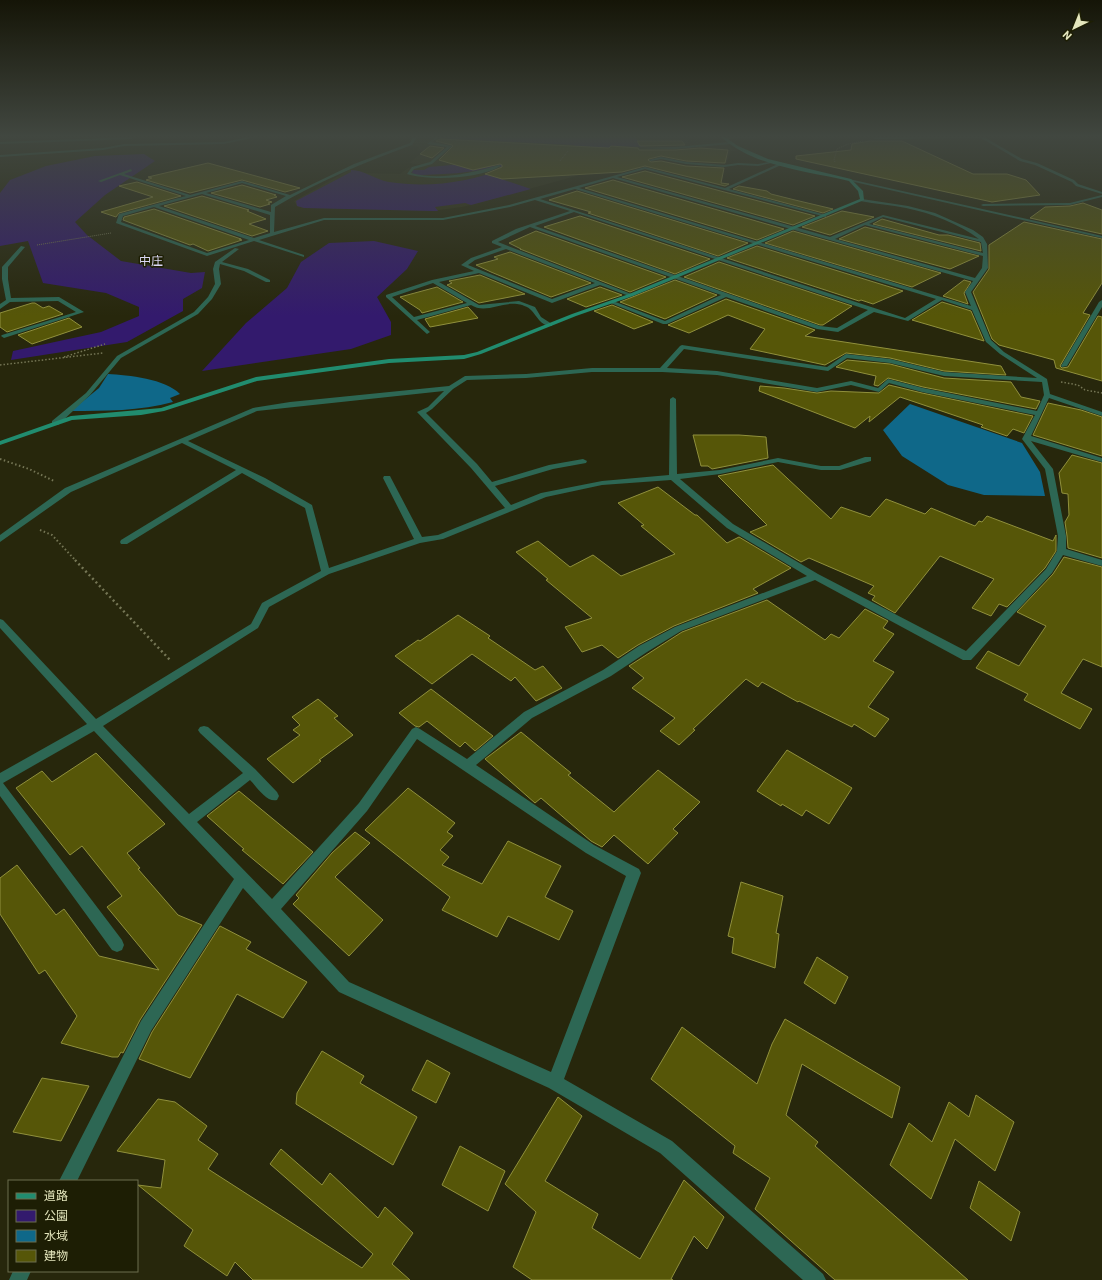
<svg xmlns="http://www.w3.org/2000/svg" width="1102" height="1280" viewBox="0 0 1102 1280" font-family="Barlow,'Noto Sans JP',sans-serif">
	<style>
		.built { fill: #303113 }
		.green { fill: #331a6d }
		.water { fill: #0f6889 }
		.building { fill: #565608; stroke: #90903c }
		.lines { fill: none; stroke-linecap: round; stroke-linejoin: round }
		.path-far3 { stroke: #757655; stroke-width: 1; stroke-dasharray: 1 1; stroke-linecap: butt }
		.path-far2 { stroke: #757655; stroke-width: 1.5; stroke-dasharray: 1.5 2; stroke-linecap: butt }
		.path-far1 { stroke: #757655; stroke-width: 2; stroke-dasharray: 1.5 2.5; stroke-linecap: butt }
		.path { stroke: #757655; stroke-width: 2.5; stroke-dasharray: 2 3; stroke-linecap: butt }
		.lane { fill: #2d6754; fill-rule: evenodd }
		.street { fill: #2d6754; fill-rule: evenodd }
		.secondary { fill: #218c6f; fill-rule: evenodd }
		.labels { text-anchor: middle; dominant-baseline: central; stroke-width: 3; stroke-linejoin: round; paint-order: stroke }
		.far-quarter-label { font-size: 12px; fill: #dad7f4; stroke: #1d1e04 }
	</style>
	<rect width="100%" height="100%" fill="#27270c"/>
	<path class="built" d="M417,137H684L690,143L723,142L737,151H731L725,167L684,163L665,160L647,165L620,164L482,202L462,207L432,211L304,208L297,206L294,201L349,170H355L363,173L400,174L408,168L423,165L409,163L424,151L417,150L419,147L411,145Z"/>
	<path class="green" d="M440,137H635L644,147L611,146L609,148L574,146L575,145L439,138Z
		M144,154L155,161L105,195L75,222L87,235L121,261L191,273L205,272L202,288L183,299V311L127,342L11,360L13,351L101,332L139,316V307L106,293L43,283L28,241L0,246V193L10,180L46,166L95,156Z
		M497,161L532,169L498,178L531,189L471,205L465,203L435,207L438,211H432L304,208L297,206L296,201L351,172V170C364,170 376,180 389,182C427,188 469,183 504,168L493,164L495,166C470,174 444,174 418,175L412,173L413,170H424L429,167Z
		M374,241L418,251L407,269L377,297L391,322V335L351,349L202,371L246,323L287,288L301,262L329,243Z"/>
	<path class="water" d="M108,374C128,375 166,379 180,394L170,398L173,402C140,411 105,411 71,411L99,388Z
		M910,404L1022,443L1040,472L1045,496L984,495L948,485L902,456L883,430Z"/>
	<path class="building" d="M440,139L609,148L611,146L638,148L639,150H675L700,148L728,150L725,163H724L686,161L661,156L649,159L648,160L651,162L661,161L686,166L724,168L721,183L729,184L725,186L645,166L622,172L502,179L485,174L502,167V165L500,164L473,170L439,160L453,146L452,145L436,141Z
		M637,141H682L685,145L640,146Z
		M870,141H902L973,174H1007L1026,180L1040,195L992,202L796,159V156L851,150L852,144Z
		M430,146L444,148L432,158L420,154Z
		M208,163L300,188L285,192L242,180L190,193L146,180L152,178L148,177Z
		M645,171L815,216L793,225L622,177Z
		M613,180L784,229L757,240L585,188Z
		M137,182L181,196L119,213L116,217L101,212L153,197L119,186Z
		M242,185L276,195H274L277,197L266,200L272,202L268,203L270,204L260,207L211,193Z
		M739,186L767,191L771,194L795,200L833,209L823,213L733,189Z
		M577,191L748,243L718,256L588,213L591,212L549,200Z
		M202,196L249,210L247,211L266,219L249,224L268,231L252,236L164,206Z
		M1083,203L1102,210V234L1030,218L1045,207L1070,206Z
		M154,209L241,239H239L242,240L208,251L193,244L190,245L123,220L124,217Z
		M842,211L874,217L830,235L802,227Z
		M580,216L710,259L675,274L544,227Z
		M882,219L939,235H948L980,243L981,251L873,224Z
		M1024,222L1102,239V283L1083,313L1090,315L1060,366L1062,368L1068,367L1098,316L1102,317V381L1056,368L1054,360L999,345L992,339L973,292L989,269V245Z
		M865,227L979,256L950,269L839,239Z
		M536,231L666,277L630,292L520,249H521L509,243Z
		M793,231L941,273L912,287L765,243Z
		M757,246L903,291L873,304L861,300L859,301L727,258Z
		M510,252L591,283L551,297L491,272L476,265L498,259L494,257Z
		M719,262L852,306L823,325H820L684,277Z
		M480,275L525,294L479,303L447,285L452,283L449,281Z
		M675,280L717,295L665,319L620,302Z
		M964,280L971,282L964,293L968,304L943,296Z
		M437,287L463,302L422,313L420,310L400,297Z
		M600,287L622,295L586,307L567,299Z
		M726,299L815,330L805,336L1001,366L1006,375L944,371L890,358L846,353L825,365L750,349L765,329L728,315L689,333L668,325Z
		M942,302L971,311L984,341L912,320Z
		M32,303H35L43,308L49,306L63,314L7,332L0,327V313Z
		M612,305L653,322L634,329L594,311Z
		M468,307L478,318L430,327L425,319Z
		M69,318L82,327L32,344L18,335Z
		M847,360L890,364L944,378L1011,382L1021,397L1040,401L1036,409L923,387L888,378L878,386L874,385L876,376L836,367Z
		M889,385L922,393L1033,416L1024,433L1013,429L1007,436L981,427L983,425L900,397L869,422L870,416L855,428L759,391L760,386L784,388L817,393L831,391L879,393Z
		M1048,403L1081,410L1102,417V456L1033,435Z
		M693,435H739L766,437L768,458L712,469L708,466H701Z
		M1072,455L1102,463V558L1068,548L1067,536L1065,522L1069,515L1068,494L1062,493L1059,473Z
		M773,465L831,519L841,507L870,517L886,499L925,514L931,508L975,526L979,521L982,522L987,516L1053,541L1056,535V551L1045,568L1007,607L999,604L991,616L972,608L994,579L940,556L895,613L872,600L875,596L868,593L874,586L809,558L801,562L750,532L767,525L718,476Z
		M658,487L695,515H697L727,543L739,537L791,568L753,589L758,593L674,626L638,645L618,658L602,645L582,652L565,627L592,618L546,580L548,579L516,552L538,541L570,567L593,555L621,576L675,554L641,526L644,525L618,503Z
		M1064,557L1102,567V667L1083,659L1061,693L1092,709L1080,729L1024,700L1028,694L976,668L988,651L1019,666L1046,626L1017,612L1053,574Z
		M767,600L825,640L831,634L839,638L865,609L888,621L883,628L894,634L873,661L894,672L868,707L889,719L875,737L854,724L852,727L799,701L798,702L762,682L758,687L746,679L693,729L695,730L679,745L660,731L675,718L632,688L644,678L629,666L682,632Z
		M458,615L490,636L488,638L535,670L543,666L562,688L536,701L515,677L511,681L472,654L432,684L395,656L418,640L420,641Z
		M431,689L493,736L475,751L465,742L460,747L427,721L419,727L415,726L399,713Z
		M318,699L338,716L334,718L353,735L319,760L321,761L293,783L267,759L300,735L293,730L300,725L292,717Z
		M521,732L571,773L568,775L614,812L658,770L700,802L673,829L678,833L648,864L614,835L602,847L591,841L541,798L535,803L485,759Z
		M787,750L852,788L829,824L806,810L802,816L782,804L781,806L757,791Z
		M96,753L165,824L127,853L140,868L138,869L178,915L202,925L140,1020L123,1053L121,1052L118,1057H112L61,1043L77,1016L45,970L39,974L0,914V878L17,865L56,915L64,909L99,956L159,970L107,907L122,896L82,846L70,855L16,788L42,771L52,782Z
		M408,788L455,823L447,832L453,836L440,850L449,857L442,865L482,884L508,841L561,866L545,897L573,911L559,940L508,916L497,937L442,910L450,897L365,830Z
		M239,791L313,852L283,884L242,850L244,849L207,816Z
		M355,832L370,843L335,877L383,920L349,956L293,904L299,898L296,895L332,853Z
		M741,882L783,896L776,933L779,934L775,968L732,953L734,938L728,936Z
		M220,926L251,942L246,949L307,982L283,1018L237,994L190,1078L139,1059L152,1032Z
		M817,957L848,977L835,1004L804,983Z
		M785,1019L900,1087L892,1118L802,1064L786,1115L818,1142L815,1146L968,1280H835L755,1209L770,1178L733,1153L735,1146L651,1079L682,1027L757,1084L772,1044Z
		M322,1051L364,1076L360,1083L417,1117L393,1165L296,1104L297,1093Z
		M427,1060L450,1073L436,1103L412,1090Z
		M42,1078L89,1086L61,1141L13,1132Z
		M976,1095L1014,1122L995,1171L955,1139L931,1199L890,1165L909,1123L932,1142L949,1102L969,1117Z
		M558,1097L582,1116L545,1181L598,1214L592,1228L640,1259L684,1180L724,1217L707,1249L694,1236L671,1279L673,1280H532L513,1267L536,1212L505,1184Z
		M158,1099L175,1102L207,1126L198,1140L218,1154L208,1169L362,1268L373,1254L270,1164L281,1149L322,1185L330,1173L378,1218L385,1207L413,1233L392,1264L410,1280H253L235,1262L227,1276L184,1246L193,1230L138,1185L161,1188L165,1160L117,1151Z
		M460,1146L505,1171L488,1211L442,1185Z
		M979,1181L1020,1212L1011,1241L970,1208Z"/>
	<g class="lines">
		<path class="path-far3" d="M560,161L568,151
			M835,162L834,160L837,149L848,144L863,141
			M37,245L111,233"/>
		<path class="path-far2" d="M64,357L105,344
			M0,365L103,353
			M1061,382L1078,385L1085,390L1102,393"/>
		<path class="path-far1" d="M0,459L29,469L54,481
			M40,530L52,535L76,561"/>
		<path class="path" d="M75,560L170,660"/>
		<path class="lane" d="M436,137H440L431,142L452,146L432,164L414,169L411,173C440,181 471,173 499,165L501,166C479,179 431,181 407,174L412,167L430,162L447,147L427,144Z
			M730,142L731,144L675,149L639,148L675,147Z
			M661,157L686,162L724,165L738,163L758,164L774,161L776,162L758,166L738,165L724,167L686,164L661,159L651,161L649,160Z"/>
		<path class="street" d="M133,137L132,139L0,144V142Z
			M249,137H256L224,144L124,146L103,150L0,157V155L103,148L124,144L224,142Z
			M413,137H417L412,145C365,162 319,181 275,207L274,232L324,218H443L509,205L645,167L725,188L780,163L781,165L729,189L826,215V217L645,169L617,177L830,237L883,215L979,239C959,224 931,213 906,208C891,205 876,204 860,201L862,199L908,206L935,213L973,230L983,237L987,244L988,268L971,292L991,340L1004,352L1047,379L1050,394L1102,412V416L1049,398L1031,436L1102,458V462L1031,441L1053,469L1066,536V549L1102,560V566L1063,555L1052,573L971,660H963L815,580L681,631L647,652L611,676L532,718L476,765L594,845L639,869L641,873L564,1079L672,1141L823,1274L826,1280H803L660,1153L549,1088L339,992L243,888L151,1031L77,1181H59L141,1021L234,879L94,731L3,783L122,940L124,945L122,950L117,952L112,950L0,796V773L87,724L0,628V619L3,620L96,719L251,624L262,603L321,571L305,508L242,473L127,544H121L120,542L121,540L236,470L182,443L71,492L0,542V535L65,488L253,408L290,402L449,386L465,376L526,374L592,368H660L680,346L682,345L827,367L846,354L890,359L944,372L1037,378L1000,354L986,342L972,310L942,300L908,321L874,312L838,332L817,329L726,297L667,324H663L608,302L613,301L665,321L721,295L530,227L498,242L634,295L629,296L600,285L552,303L479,273L439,282L479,305L519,301L535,307L541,317L552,324V326C541,327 537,316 531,310C529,307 520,304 517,304C501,302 485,314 471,305L417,320L430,332L427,334L386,297V295L432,280L474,271L461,265L471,258L502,247L492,243V241L516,229L570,211L535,200L510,207L443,220H324L259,240L304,255V257L254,241L207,256L116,223L119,214L186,196L120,175L101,182L98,181L131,169L132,171L124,174L190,195L242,181L290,195L354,164L410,143ZM613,178L973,281L965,292L971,306L579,188ZM242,183L286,196L271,205V212L206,193ZM575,189L936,299L905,318L540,199ZM202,194L270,215V233L254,238L159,206ZM154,207L249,240L207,253L121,222L123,216ZM574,212L868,310L837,328L820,326L535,226ZM883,217L981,242L983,253L869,224ZM865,225L983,256L982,268L975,278L835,239ZM506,249L595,283L552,299L468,265L475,260ZM433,283L467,303L414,317L392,297ZM684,349L828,371L847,358L890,363L944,376L1042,382L1044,395L1037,411L923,388L888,379L878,388L851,381L817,388L717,371L667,368ZM592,372H662L717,375L817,392L851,385L879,392L889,383L922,392L1035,415L1022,439L1045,469L1058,536L1057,551L1046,569L966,651L818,574L733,524L680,479L720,474L778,462L821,470H840L871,461V457H865L839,466H821L778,458L720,470L677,474L676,399L673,397L670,399L669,475L602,481L541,493L511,505L495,486L553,469L586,463L587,461L583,459L549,465L492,482L477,464L426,413L432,409L453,389L467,380L526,378ZM444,391L428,407L417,412L471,468L505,508L438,535L422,537L391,478L390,476H384L383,478L414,539L329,568L312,505L265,478L188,441L257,411ZM671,480L727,528L807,576L675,627L639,646L603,670L524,712L467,759L420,729L416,727L412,729L359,803L272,899L197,822L250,780C257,787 267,803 277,800L279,796L277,792L255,769L208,727L204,726L200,727L198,730L200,733L243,773L189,814L103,726L258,628L269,607L329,574L420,543L443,539L546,497L602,485ZM417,739L586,853L626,876L551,1072L349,982L281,909L367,811Z
			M742,137H760L723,139L725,138Z
			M875,137H984L1022,159L1037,163L1074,180L1078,184L1102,192V194L1076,186L1072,182L1035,165L1020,161L981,138L874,139Z
			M849,179L1102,236V238L850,181Z
			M1102,195V197L1070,205L983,206L981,205L983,204L1070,203Z
			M21,246L25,247L8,267V279L11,298L59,297L84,312L4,338L1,336L2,335L76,312L58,301L10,302L0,309V304L6,300L2,279V267Z
			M235,248L239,249L222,262L248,269L270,280V282H266L244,271L220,264L219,269L221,284L212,299L198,314L121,358L90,395L58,425H52V421L86,393L117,356L194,312L208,297L215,284L213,269L215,262Z
			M1102,300V307L1067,366L1062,367L1061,366L1099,302Z
			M13,1271H31L27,1280H9Z"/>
		<path class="secondary" d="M721,137H725L738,146L768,159L851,179L863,191L864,200L633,296L576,316L481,354L464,359L389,363L257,381L164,411L141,415L72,420L0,445V441L71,416L161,408L256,377L389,359L464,355L477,352L572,314L629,294L860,199L858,191L849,181C806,171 755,167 721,137Z"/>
	</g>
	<linearGradient id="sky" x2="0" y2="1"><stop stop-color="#151507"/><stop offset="0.43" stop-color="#414740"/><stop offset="1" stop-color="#414740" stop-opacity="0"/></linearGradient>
	<rect width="1102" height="316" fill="url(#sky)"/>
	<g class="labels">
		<g class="far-quarter-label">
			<text x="151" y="260">中庄</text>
		</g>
	</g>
	<rect x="8" y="1180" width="130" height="92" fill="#1d1e04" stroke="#6d6e4e"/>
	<rect x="16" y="1193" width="20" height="6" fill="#218c6f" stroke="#6d6e4e"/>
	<text x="44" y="1200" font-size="12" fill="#e4e6bd">道路</text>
	<rect x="16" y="1210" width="20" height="12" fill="#331a6d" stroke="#6d6e4e"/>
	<text x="44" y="1220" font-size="12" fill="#e4e6bd">公園</text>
	<rect x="16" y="1230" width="20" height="12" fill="#0f6889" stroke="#6d6e4e"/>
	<text x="44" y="1240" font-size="12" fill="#e4e6bd">水域</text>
	<rect x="16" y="1250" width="20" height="12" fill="#565608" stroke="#6d6e4e"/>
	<text x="44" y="1260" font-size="12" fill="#e4e6bd">建物</text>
	<g transform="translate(1074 28) rotate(223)" stroke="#1d1e04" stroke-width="3" paint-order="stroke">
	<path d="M0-3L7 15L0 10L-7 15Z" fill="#e4e6bd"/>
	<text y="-6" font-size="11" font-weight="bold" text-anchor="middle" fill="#e4e6bd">N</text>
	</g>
</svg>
